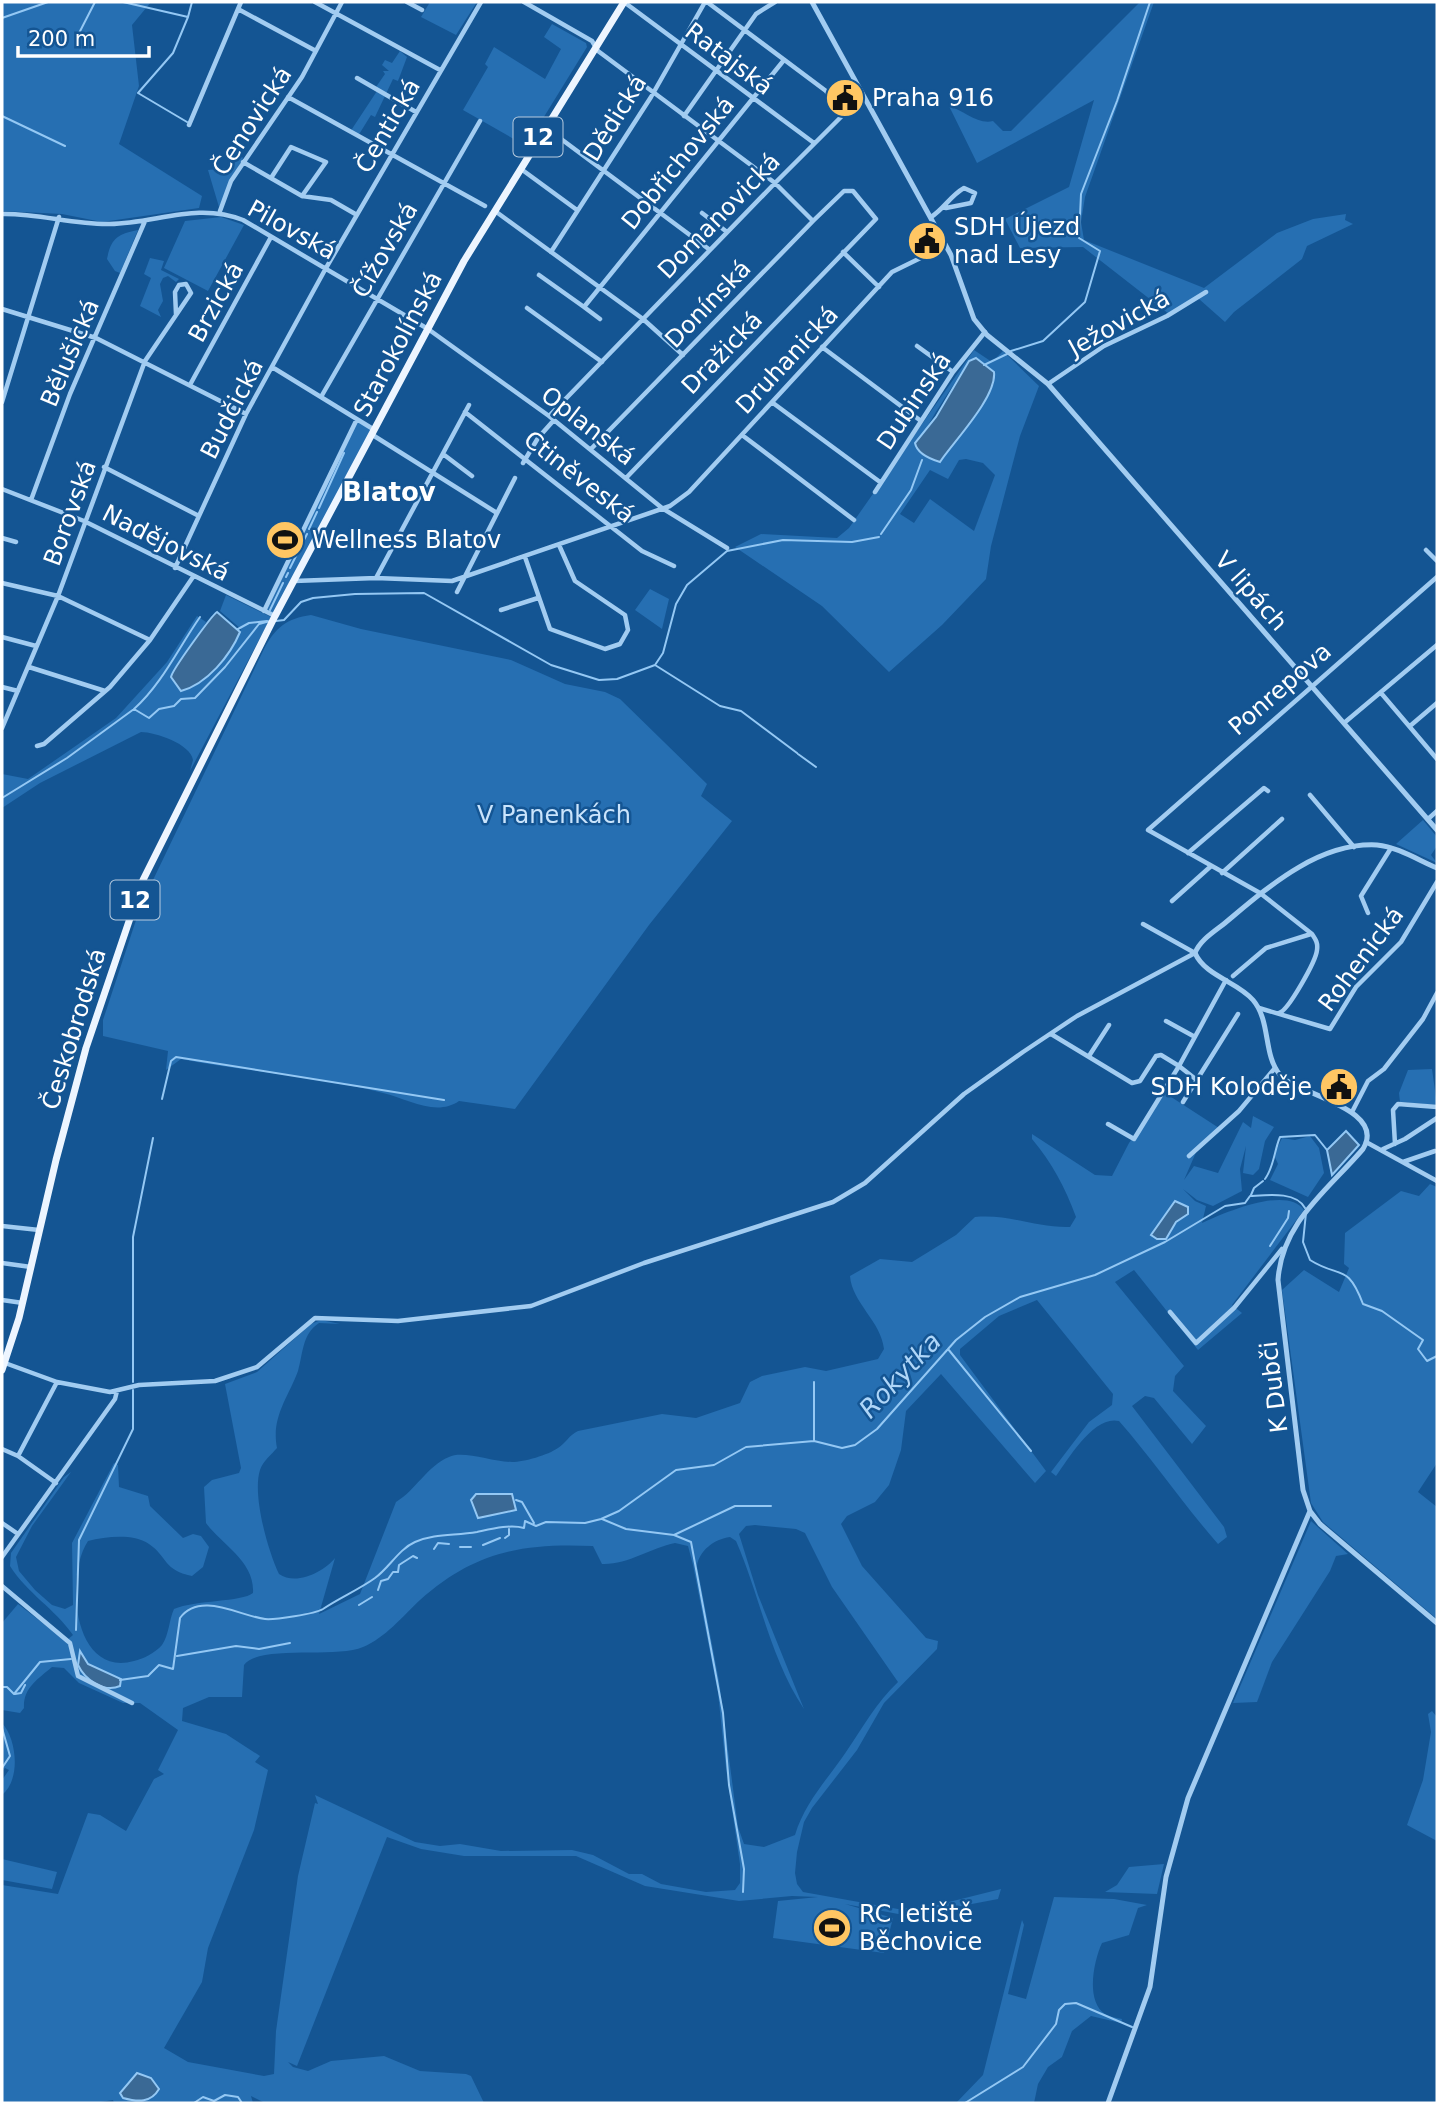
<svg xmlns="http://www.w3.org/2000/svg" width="1439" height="2105" viewBox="0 0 1439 2105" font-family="'DejaVu Sans',sans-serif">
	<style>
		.green { fill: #266fb2; fill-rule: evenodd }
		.water { fill: #3a6995; stroke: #94c8f4; stroke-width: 2 }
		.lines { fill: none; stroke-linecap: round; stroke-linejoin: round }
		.stream { stroke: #94c8f4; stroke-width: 2 }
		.minor { stroke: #a2ccf1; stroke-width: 4.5 }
		.tertiary { stroke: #a2ccf1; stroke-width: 5 }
		.primary { stroke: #edf5ff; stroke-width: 7 }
		.labels { text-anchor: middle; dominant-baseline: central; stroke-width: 5; stroke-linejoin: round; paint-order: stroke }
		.shield { fill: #145593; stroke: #b8ccdf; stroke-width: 2 }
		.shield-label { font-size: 23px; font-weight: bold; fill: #fff }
		.street-label { font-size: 24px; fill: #fff; stroke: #145593 }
		.poi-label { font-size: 24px; fill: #fff; stroke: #145593; text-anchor: start }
		.park-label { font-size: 24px; fill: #cae4fc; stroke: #145593 }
		.neighbourhood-label { font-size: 26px; font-weight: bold; fill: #fff; stroke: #145593 }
		.water-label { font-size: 26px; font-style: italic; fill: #afd6f8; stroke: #145593 }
	</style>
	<rect width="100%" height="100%" fill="#145593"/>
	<path class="green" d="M2,2H151L132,25L139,86L119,144L202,196L199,208L102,222L62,214L2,211Z
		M430,2H477L456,35L421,17Z
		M1140,2H1154L1085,197L1081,222L1084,240L1204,288L1277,233L1313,219L1346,214L1345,220L1353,224L1307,246L1302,259L1234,312L1225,322L1199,299L1169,314L1083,247L1020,248L1005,219L1069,187L1094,100L977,163L949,106C963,110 978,125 993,121L1003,131H1011Z
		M552,24L586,43L587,47L526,146L463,110L488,67L485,64L494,47L545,79L561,49L544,37Z
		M400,51L407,57L398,81L393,79L375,117L371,115L358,136L350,132L377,91L376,87L385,74L383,71H389L382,65L385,60L392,63Z
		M242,157L243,158L219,207L208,170L227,168Z
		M221,217L244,225L208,291L164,268L185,221Z
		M138,230L120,273L115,271L107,259C111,238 118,234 138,230Z
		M150,258L164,261L161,270L179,279L176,282L168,276L163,278L160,284L163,301L158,310L161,317L140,306L151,278L144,274Z
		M974,350L992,362L1003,351L1039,386L1020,436L991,546L986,579L942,625L889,672L822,606L735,547L761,534L837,538L849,528ZM976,358L990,368L994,384L969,425L939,462L918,450C922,428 955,384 969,361ZM966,459L983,463L995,475L974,531L930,499L914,523L900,514L930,470L948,479L959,460Z
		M357,419L373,429L275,616L264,611Z
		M650,589L669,599L662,629L635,610Z
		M226,595L271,617L190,771L193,760C191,744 155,732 141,732L40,783L2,808V774L28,779L116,718L167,662L197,616L206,622L193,647L236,641L241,629L220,611Z
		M311,615L361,629L511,660L565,684L605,692L620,699L707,784L701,796L732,821L649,925L515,1109L459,1101C436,1117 408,1099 383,1093C317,1076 248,1072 181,1059L166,1070L168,1051L103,1036V1020L141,905L264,649C275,628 287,618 311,615Z
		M1423,820L1437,837V846L1431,855L1437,863L1396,844Z
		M1432,1069L1437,1105L1400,1102L1399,1093L1408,1070Z
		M1165,1093L1219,1128L1197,1150L1184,1180L1194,1166L1218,1173L1243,1122L1251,1128L1253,1116L1274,1127L1265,1141L1259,1169L1253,1175L1243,1173L1246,1146L1240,1169L1242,1191L1213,1206L1197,1200L1183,1189L1195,1201L1206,1206L1202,1223C1224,1213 1287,1185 1304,1210L1232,1305L1242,1313L1198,1350L1134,1270L1115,1282L1184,1366L1175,1376L1173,1391L1206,1426L1192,1444L1154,1398L1145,1396L1132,1406L1224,1527L1227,1537L1218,1544C1183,1504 1154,1461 1119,1421C1094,1415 1069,1458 1056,1476L1051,1472L1089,1422L1112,1405L1113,1394L1037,1300L999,1316L960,1349V1355L1046,1471L1035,1483L941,1374L906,1411L901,1450L889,1485L875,1502L847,1516L841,1524L862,1566L926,1638L938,1641L937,1649L884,1703L857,1750L812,1808L804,1822L797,1852L795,1873L797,1884L803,1892L898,1909L937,1905L1001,1889L998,1899L909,1916L845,1904L893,1918L884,1953L773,1938L778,1901L818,1897L792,1896L739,1901L645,1886L576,1856H464L421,1849L387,1837L297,2066L288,2062L293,2067L308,2071L331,2061L384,2056L420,2071L466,2074L471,2076L484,2103H265L251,2096L253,2103H114L113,2100L95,2103H2V1885L58,1894L88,1813L100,1815L126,1831L154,1779L164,1774L158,1770L178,1730L140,1703H123L79,1683L64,1668L52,1667C38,1679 23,1688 24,1708L20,1713L2,1710V1623L18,1604L66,1641L73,1635C55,1609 27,1593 10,1566L11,1553L64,1477L71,1472L32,1526L16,1557L19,1571L35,1590L52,1605L65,1609L73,1605L72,1543L114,1463L118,1465L119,1487L148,1496L150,1506L183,1538L193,1534L201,1536L209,1547L203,1567L192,1576C163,1570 168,1557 149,1544C132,1533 106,1537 88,1541C65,1575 72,1678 134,1661C143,1659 155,1653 162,1645C169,1635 169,1620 174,1609C195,1600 242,1602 253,1593C255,1561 221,1544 206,1523L204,1487L212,1480L239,1473L241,1468L225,1384L257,1372L311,1324L321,1320L340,1324L319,1323C302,1334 303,1354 298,1371C288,1398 271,1417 277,1448C271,1455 263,1461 260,1470C252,1495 268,1551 279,1574C296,1586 324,1572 335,1558L319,1614L360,1594L396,1502C416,1490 427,1466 449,1457C463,1450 492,1462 512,1462C524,1462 548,1455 558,1448C566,1443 569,1435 578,1431L662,1414L696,1418L740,1403L750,1382L762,1376L805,1367L826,1371L878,1359L884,1349C881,1321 852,1303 850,1276L880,1259L912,1262L956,1235L975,1217C1011,1214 1036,1228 1070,1227L1076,1217C1065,1187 1052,1163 1032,1139V1134L1095,1175L1112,1176L1129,1143ZM755,1525L796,1529L805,1533L832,1587L898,1682C876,1703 863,1727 846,1752C827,1780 805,1802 795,1835L764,1847L744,1844L738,1827L719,1681L697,1566C699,1551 714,1539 730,1537L736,1541C760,1596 770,1658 804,1709L758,1595L739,1534L746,1526ZM675,1543L688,1546L693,1565L718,1693L726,1768L740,1864V1883L735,1890L706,1892L661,1884L642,1874H629L593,1855L572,1850L501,1851L460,1844L440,1846L415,1842L315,1795L318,1804L315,1803L298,1876L276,2031L274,2074L264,2076L188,2062L164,2048L202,1982L208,1948L254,1830L268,1770L255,1762L260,1756L226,1734L182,1721L183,1708L209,1697H242L244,1665C260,1644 336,1659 363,1647C385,1638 403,1616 420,1600C475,1551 523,1543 593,1546L602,1564C627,1565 651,1548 675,1543Z
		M1310,1136L1319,1148L1324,1173L1308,1197L1270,1180L1278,1164L1274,1155L1282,1138L1295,1140Z
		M1430,1184L1437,1187V1463L1418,1492L1437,1507V1619L1323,1522L1311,1503L1282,1290L1304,1270L1339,1292L1349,1268L1344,1264L1345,1233L1401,1191L1419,1196Z
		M1311,1521L1348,1554L1336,1556L1330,1571L1272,1662L1257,1702L1233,1703Z
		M1432,1711L1437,1717V1841L1407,1825L1423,1780L1431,1732L1428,1714Z
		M2,1723C17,1739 21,1780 2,1795V1780L9,1770L5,1768L2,1771Z
		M2,1859L57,1872L52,1889L2,1880Z
		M1164,1864L1157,1894L1105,1892L1117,1885L1129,1867Z
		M1054,1897L1114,1899L1147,1905L1138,1908L1129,1935L1102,1943C1094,1960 1085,2001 1105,2014C1110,2017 1117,2018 1122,2019L1121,2023L1091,2016L1072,2031L1062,2057L1048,2067L1038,2084L1034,2103H956L983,2075L1022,1920L1024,1925L1008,1994L1026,1999Z"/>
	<path class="water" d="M976,358L994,372C997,397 954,441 940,462C930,459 917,453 915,443L936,417L969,361Z
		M217,612L240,632C230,656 207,684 181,691L171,677C172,670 212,615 217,612Z
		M1346,1131L1359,1145L1332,1175L1327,1150Z
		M1175,1201L1188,1207V1214L1176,1222L1166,1239H1157L1151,1235Z
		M476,1494H512L516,1510L478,1518L471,1500Z
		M80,1651L88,1664L121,1679L120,1686C104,1693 85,1680 78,1665Z
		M137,2073L151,2078L159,2089C151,2103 138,2102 123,2098L120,2093Z"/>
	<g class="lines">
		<path class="stream" d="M123,2L188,17L192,2
			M2,18L48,2
			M76,39L95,2
			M2,116L65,146
			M187,122L138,93L173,53L188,17
			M1011,351L1043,341L1085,302L1100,251L1079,238L1081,194L1117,101L1150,2
			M984,365L1007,354
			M319,508L344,453
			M309,529L317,512
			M881,534L911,490L922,460
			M290,568L307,534
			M286,577L288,573
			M270,610L283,583
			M276,621L284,620L301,602L313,598L355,594L424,593L551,665L599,680L617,679L655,665L663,653L676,604L687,585L727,551L783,540L852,542L879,537
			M238,629L249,623L267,621
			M655,665L720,706L741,711L797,753
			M134,709C162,684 179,647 200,617
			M798,754L816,767
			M2,798L67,758L134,709L149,718L159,709L174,706L181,699L195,698L225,667L259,624L270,621
			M162,1099L171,1061L176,1057L444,1100
			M1265,1179C1274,1167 1274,1151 1280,1137L1315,1135L1327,1150
			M1251,1195L1254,1188L1263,1181
			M1306,1213L1303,1242L1310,1260C1340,1279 1347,1262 1363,1304L1382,1311L1423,1340L1418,1349L1427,1361L1437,1356
			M1270,1246L1288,1218L1289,1211
			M948,1349L1031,1451
			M133,1382V1237L153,1138
			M814,1440V1382
			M516,1500L522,1502L534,1523
			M602,1519L626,1529L674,1535L691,1542L723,1713L729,1785L744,1869L743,1892
			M674,1535L735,1506H771
			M505,1538L509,1535V1529
			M483,1545L500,1538
			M460,1547H471
			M434,1549L438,1543L449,1544
			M378,1590L381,1581L388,1579L393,1572H398L399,1565L413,1556L417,1558
			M359,1605L372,1597
			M76,1630L79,1540L133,1429V1390
			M177,1656L236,1646L259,1649L290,1643
			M120,1680L148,1676L159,1665L173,1669L180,1618C200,1591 240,1616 265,1619C274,1620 315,1614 323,1609C339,1598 360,1589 375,1578C389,1568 399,1549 415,1542C435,1533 455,1536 477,1532C491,1529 510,1524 524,1528L525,1521L536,1526L546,1522L585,1523L601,1519L619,1511L676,1470L714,1465L746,1447L814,1441L842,1448L855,1445L877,1429L956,1340L985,1317L1020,1297L1095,1275L1165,1242L1225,1206L1245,1203L1250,1196C1267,1195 1296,1191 1305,1208
			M2,1687H7L14,1694L40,1662L71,1659
			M15,1694L21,1693L25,1685
			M2,1728L10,1756L2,1768
			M177,2103H180
			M194,2103L203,2097L214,2101L225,2095L238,2097L242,2103
			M965,2103L1023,2067L1056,2024L1059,2010L1065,2004L1076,2003L1132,2027"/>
		<path class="minor" d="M315,2L440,70
			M407,2L422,10
			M524,2L592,41L598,51L775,183L813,221
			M624,2L814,143
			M707,2L826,91L844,114
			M238,9L316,51
			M357,78L416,112
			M288,97L485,206
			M684,116L756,14L775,2
			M189,125L241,2
			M545,127L710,250
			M243,162L302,196L331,200L357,215
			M521,169L577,210
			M271,178L291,147L326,162L302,196
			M220,211L231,181L302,77L342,2
			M495,211L643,319L683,355
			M702,213L727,232
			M2,214C38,213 74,225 110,224C157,223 197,202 243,220L428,329L549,416L662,508L727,548
			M931,217C944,209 950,196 964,188L975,193L971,203L946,208
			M551,252L651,97L705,2
			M843,252L879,287
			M539,275L584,307
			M527,308L602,362
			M2,309L96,338L246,414
			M600,319L584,307L784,60
			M917,346L953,372
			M822,347L921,421
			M272,367L373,429
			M191,383L271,237
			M1048,384L1104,346L1167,316L1206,292
			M321,397L480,121
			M2,402L59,217
			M773,403L880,482
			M465,412L642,551L674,566
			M549,416L775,183L844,114L864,98
			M371,434L497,513
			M742,435L854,520
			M591,449L813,221L844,191H853L876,219L626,478
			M443,454L472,476
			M523,463L538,438L554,420
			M104,467L199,516
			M2,489L84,521L275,616
			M875,492L953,372L985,332
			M31,500L70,394L145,221
			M2,538L16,542
			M1426,550L1437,561
			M525,557L550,629L605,649L620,644L628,630L625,615L575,581L559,545
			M175,568L246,414L326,268L481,2
			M376,578L469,405
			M294,581L376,578L452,581L670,506L689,492L892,272L945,246
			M2,583L58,596L150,640
			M457,592L515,478
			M501,610L538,598
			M264,611L357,419
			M2,637L36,646
			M29,667L105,691
			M2,687L18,691
			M1381,693L1437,759
			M1344,723L1437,645
			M1410,726L1437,703
			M2,728L58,596L145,361L191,293L186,284L179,285L175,292L176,314
			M37,746L44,744L110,687L150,640L193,577
			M1310,795L1354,847
			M1428,819L1437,811
			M1188,853L1264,788L1268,791
			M1222,873L1282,819
			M1172,901L1210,867
			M1368,913L1361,896L1391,848
			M1143,924L1195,953
			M1233,976L1266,948L1311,934
			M1259,1008L1330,1029L1356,987L1401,942L1437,882
			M1279,1013C1288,1011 1316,961 1317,950C1318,943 1316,940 1312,934L1260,893L1148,830L1437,577
			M1166,1021L1195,1037
			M1051,1034L1132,1083L1140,1081L1156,1056L1161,1055L1179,1066L1134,1139L1108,1124
			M1089,1056L1109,1025
			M1198,1081L1179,1066L1226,980
			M1183,1102L1238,1014
			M1352,1112L1368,1081L1384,1069L1423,1019L1437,993
			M1366,1142L1437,1181
			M1395,1144L1393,1110L1398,1104L1437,1107
			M1383,1149L1405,1139L1437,1118
			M1189,1156L1239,1111L1275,1068
			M1403,1162L1435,1151
			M2,1226L39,1230
			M2,1263L31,1267
			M2,1300L23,1303
			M1170,1312L1196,1343L1234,1308L1282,1249
			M5,1363L57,1382L110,1392L139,1385L215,1381L257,1367L315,1318L398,1321L531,1306L644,1263L833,1202L865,1183L964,1094L1023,1052L1077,1016L1195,953
			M2,1449L18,1456L56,1483
			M18,1456L57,1382
			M2,1523L18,1534
			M2,1557L115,1399L117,1391
			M2,1586L70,1643L78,1676L132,1703"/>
		<path class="tertiary" d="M812,2L951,255L974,319L987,335L1048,384L1437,830
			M1437,868C1418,860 1398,847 1377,845C1318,842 1267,888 1225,923C1215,931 1200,940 1195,953C1205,976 1238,982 1253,1000C1271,1021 1263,1055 1280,1075C1295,1094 1388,1108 1363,1149C1327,1191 1282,1222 1278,1280L1303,1490L1310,1511L1320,1524L1437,1623
			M1108,2103L1150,1987L1166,1877L1188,1798L1310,1511"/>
		<path class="primary" d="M2,1370L19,1318L56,1160L86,1048L143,880L275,616L464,261L624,2"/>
	</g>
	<defs>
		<g id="civic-disc" transform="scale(2.0125)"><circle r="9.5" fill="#ffc663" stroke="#145593"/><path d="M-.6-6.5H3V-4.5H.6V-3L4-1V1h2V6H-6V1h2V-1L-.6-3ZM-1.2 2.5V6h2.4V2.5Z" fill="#111"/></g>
		<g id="stadium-disc" transform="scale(2.0125)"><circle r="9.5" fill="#ffc663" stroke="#145593"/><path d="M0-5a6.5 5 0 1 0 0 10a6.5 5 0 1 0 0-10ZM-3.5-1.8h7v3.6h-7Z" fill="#111"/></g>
	</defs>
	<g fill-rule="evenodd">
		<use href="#civic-disc" x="845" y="98"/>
		<use href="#civic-disc" x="927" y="241"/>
		<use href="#stadium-disc" x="285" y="540"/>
		<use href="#civic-disc" x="1339" y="1087"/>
		<use href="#stadium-disc" x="832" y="1928"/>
	</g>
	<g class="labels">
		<g class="shield">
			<rect x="513.5" y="117.5" width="49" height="39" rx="5"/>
			<rect x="110.5" y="880.5" width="49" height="39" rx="5"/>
		</g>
		<g class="shield-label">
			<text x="538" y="137">12</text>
			<text x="135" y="900">12</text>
		</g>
		<g class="street-label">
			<text transform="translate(729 59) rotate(37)">Ratajská</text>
			<text transform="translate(615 118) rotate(-58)">Dědická</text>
			<text transform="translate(252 121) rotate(-57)">Čenovická</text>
			<text transform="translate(388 126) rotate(-60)">Čentická</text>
			<text transform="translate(678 163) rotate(-51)">Dobřichovská</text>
			<text transform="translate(719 216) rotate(-46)">Domanovická</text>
			<text transform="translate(292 230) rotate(29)">Pilovská</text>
			<text transform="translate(385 250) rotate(-60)">Čížovská</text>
			<text transform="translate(216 302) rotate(-61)">Brzická</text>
			<text transform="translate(708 304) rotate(-46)">Donínská</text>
			<text transform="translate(1119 323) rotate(-29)">Ježovická</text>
			<text transform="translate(398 344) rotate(-62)">Starokolínská</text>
			<text transform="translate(70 353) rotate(-67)">Bělušická</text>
			<text transform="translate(722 353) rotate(-46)">Dražická</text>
			<text transform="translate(787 360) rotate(-47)">Druhanická</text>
			<text transform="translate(914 401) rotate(-56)">Dubinská</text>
			<text transform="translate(232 409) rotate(-63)">Budčická</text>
			<text transform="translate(588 426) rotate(38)">Oplanská</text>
			<text transform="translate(579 477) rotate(38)">Ctiněveská</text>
			<text transform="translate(70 513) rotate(-70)">Borovská</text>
			<text transform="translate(166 543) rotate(27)">Nadějovská</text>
			<text transform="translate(1251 591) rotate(49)">V lipách</text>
			<text transform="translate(1280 689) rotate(-41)">Ponrepova</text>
			<text transform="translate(1361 959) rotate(-53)">Rohenická</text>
			<text transform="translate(74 1029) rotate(-73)">Českobrodská</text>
			<text transform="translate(1274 1387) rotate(-97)">K Dubči</text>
		</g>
		<g class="poi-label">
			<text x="872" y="98">Praha 916</text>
			<text x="954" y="227">SDH Újezd<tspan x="954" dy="28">nad Lesy</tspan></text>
			<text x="312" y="540">Wellness Blatov</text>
			<text x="1312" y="1087" text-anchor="end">SDH Koloděje</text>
			<text x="859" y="1914">RC letiště<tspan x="859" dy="28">Běchovice</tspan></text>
		</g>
		<g class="park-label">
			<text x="554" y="815">V Panenkách</text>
		</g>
		<g class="neighbourhood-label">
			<text x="389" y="492">Blatov</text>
		</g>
		<g class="water-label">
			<text transform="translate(900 1375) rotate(-47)">Rokytka</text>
		</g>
	</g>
	<rect width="1439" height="2105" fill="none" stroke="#ffffff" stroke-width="7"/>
	<path d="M18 46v10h131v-10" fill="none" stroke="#ffffff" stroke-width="3.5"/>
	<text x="28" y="46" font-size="21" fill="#ffffff" stroke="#145593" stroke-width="5" paint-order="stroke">200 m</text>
</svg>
